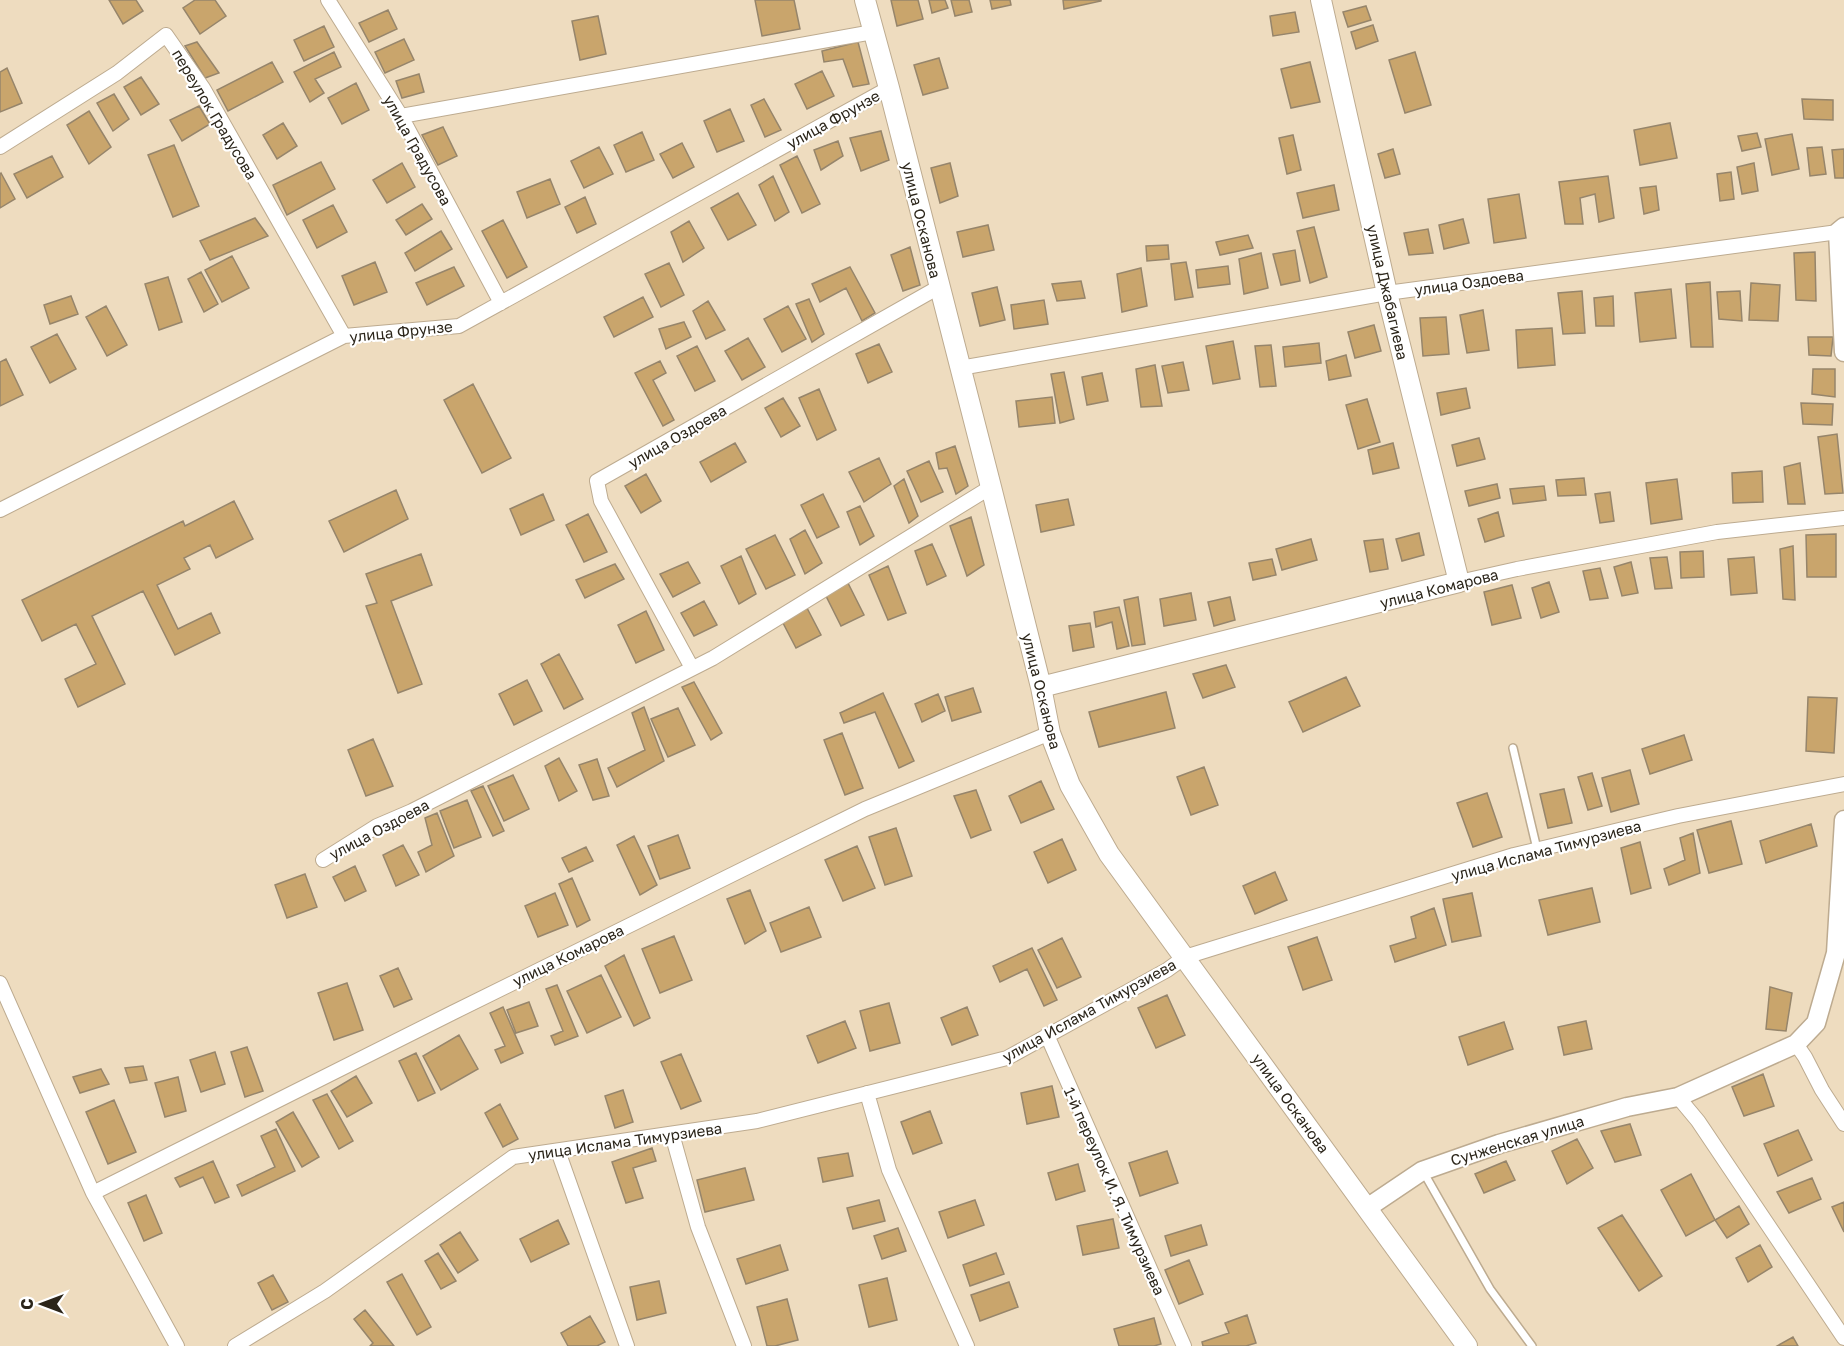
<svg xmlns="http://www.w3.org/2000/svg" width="1844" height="1346" viewBox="0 0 1844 1346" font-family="'Golos Text',sans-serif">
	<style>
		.building { fill: #c9a56c; stroke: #96856b; stroke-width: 1.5 }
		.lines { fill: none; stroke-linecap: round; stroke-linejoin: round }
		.service-casing { stroke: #bdab90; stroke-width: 10 }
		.minor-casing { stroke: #bdab90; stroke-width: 16 }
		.tertiary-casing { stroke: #bdab90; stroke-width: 21 }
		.secondary-casing { stroke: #bdab90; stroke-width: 22 }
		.service { stroke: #fff; stroke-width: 7 }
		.minor { stroke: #fff; stroke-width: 14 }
		.tertiary { stroke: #fff; stroke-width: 18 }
		.secondary { stroke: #fff; stroke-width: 20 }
		.labels { text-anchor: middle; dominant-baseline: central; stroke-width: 4.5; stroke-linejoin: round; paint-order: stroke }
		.street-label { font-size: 15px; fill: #2b251a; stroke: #fff }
	</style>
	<rect width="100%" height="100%" fill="#eedcbf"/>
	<path class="building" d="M109,0H136L143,11L123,24Z
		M195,0H215L226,16L200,34L183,8Z
		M755,0H794L800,29L762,36Z
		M891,0H918L923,19L897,26Z
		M929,0H945L948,8L932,13Z
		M951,0H969L972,12L955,16Z
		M990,0H1010L1011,5L992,9Z
		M1063,0H1101V1L1064,9Z
		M1366,6L1371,20L1348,27L1343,12Z
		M388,10L397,29L369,42L359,23Z
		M1295,12L1299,32L1273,36L1270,16Z
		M598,16L606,54L580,60L572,21Z
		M1373,25L1378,41L1356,49L1351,32Z
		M324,26L334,47L304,61L294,40Z
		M404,39L414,60L385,73L375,52Z
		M197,42L219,73L205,78L185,46Z
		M858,42L869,84L853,87L843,59L824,62L822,51Z
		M334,52L341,67L315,79L324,93L310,102L294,72Z
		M1415,52L1431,105L1405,113L1389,60Z
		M939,58L948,88L923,95L914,65Z
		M272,62L283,82L228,111L217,90Z
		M1310,62L1320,102L1291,108L1281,69Z
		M7,68L22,103L0,112V72Z
		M822,71L834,96L807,109L795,84Z
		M419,74L424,92L402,98L396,81Z
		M141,77L159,104L141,115L124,87Z
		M356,83L369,110L342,124L328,98Z
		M114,94L129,119L113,131L97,103Z
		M764,99L781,130L765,137L751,105Z
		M1802,99L1833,100V120L1804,119Z
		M199,106L210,124L182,141L170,120Z
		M730,109L744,141L717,152L704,121Z
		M89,111L111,147L89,164L67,125Z
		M283,123L297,146L277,159L263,135Z
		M1670,123L1677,158L1640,165L1634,130Z
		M443,127L457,156L438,165L422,135Z
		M881,131L889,160L861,171L850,138Z
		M642,132L654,160L626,172L614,145Z
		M1757,133L1761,147L1742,151L1738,136Z
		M1792,134L1799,169L1772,175L1765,139Z
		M1293,135L1301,170L1287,174L1279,138Z
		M838,141L843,156L821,170L814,150Z
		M682,143L694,167L673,178L660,154Z
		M174,145L199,206L173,217L148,155Z
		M599,147L613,174L584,188L571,161Z
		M1822,147L1826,174L1810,176L1807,148Z
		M1393,149L1400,174L1385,178L1378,154Z
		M1844,149V178H1835L1832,150Z
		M52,156L63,177L27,198L14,174Z
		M797,156L820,204L802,213L780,165Z
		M321,162L335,189L287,215L273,185Z
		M402,163L415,187L387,203L373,180Z
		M950,163L958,196L940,203L931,168Z
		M1754,163L1758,191L1742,194L1737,167Z
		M1731,172L1734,199L1720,201L1717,174Z
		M1,173L15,199L0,208V174Z
		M773,176L789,212L775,221L759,185Z
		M1608,176L1614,218L1599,222L1595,194L1580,198L1583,224H1565L1559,182Z
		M550,179L560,204L527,218L517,192Z
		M1334,185L1339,210L1303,218L1297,193Z
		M1656,186L1659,210L1644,214L1640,188Z
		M738,193L756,225L728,240L711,208Z
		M1519,194L1526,238L1494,243L1488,199Z
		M585,197L596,224L577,233L565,207Z
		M422,204L432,219L406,235L396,220Z
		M333,205L347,232L317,248L303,220Z
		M255,218L268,236L210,260L200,241Z
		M1463,219L1469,243L1444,249L1439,225Z
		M503,220L527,267L507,278L482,231Z
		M689,221L704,248L683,262L671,232Z
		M988,225L994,250L963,257L957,232Z
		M1314,227L1327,277L1310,283L1297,231Z
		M1428,229L1433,253L1409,255L1404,233Z
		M441,231L452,249L415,271L405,253Z
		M1248,235L1253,248L1220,255L1216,242Z
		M1168,245L1169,259L1147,261L1146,246Z
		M910,247L920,285L903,291L891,255Z
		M1295,250L1300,281L1281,285L1273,254Z
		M1815,252L1816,301L1796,300L1794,253Z
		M1261,253L1268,288L1244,294L1239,259Z
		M232,256L249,288L222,302L205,270Z
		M375,262L387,292L354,305L342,276Z
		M1186,262L1193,297L1175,300L1171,264Z
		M669,263L684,295L661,307L645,274Z
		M1228,266L1230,284L1198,288L1196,270Z
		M454,267L464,286L427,305L416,283Z
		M850,267L875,313L862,321L846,288L820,302L812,284Z
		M1141,268L1147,306L1122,312L1117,274Z
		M201,272L218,304L204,312L188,279Z
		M168,277L182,322L159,330L145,284Z
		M1081,281L1085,298L1057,301L1052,284Z
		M1710,282L1713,347H1691L1686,284Z
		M1751,283L1780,285L1778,321L1749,320Z
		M997,287L1005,320L980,326L972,293Z
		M1671,289L1676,338L1640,342L1635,293Z
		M1582,291L1585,333L1563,334L1558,293Z
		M1740,291L1742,321L1719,319L1717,292Z
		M71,296L78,314L50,324L44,305Z
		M1613,296L1614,326H1596L1594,298Z
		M643,297L653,317L614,337L604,317Z
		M809,299L824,334L812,342L796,304Z
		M1044,300L1048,324L1014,329L1011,305Z
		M708,301L725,330L706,339L693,311Z
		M106,306L127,345L107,356L86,317Z
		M788,306L806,339L782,352L764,319Z
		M1483,310L1489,350L1467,353L1460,315Z
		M1446,317L1449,354L1423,356L1420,318Z
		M684,322L691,337L666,349L659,329Z
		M1374,325L1381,351L1355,358L1348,332Z
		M1552,328L1555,365L1518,368L1516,330Z
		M57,334L76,369L50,383L31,347Z
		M1808,337H1833L1831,356L1809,355Z
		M748,338L765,367L742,380L725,351Z
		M1233,341L1240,379L1213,384L1206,346Z
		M1319,343L1321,363L1285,367L1283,347Z
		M879,344L892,372L868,383L856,354Z
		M1271,345L1276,386L1260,387L1255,346Z
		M697,346L715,381L695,391L677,356Z
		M1346,355L1351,376L1329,380L1326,361Z
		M6,359L23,395L0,406V362Z
		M660,361L666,373L653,380L674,420L663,426L635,373Z
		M1183,362L1189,390L1168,393L1162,366Z
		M1155,365L1162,406L1141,407L1136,369Z
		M1813,369H1835V397L1812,394Z
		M1064,372L1074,419L1060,423L1051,374Z
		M1102,373L1108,401L1087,405L1082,377Z
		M473,384L511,458L482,473L444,400Z
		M1466,388L1470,408L1441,415L1437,393Z
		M819,389L836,430L817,440L799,398Z
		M1052,397L1055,423L1019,427L1016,401Z
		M783,398L800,426L781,437L765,408Z
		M1367,399L1380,442L1358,449L1346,405Z
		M1801,403L1833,404L1832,425L1803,424Z
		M1837,434L1843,493L1825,494L1818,437Z
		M1479,438L1485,459L1457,466L1452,445Z
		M735,443L746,462L711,482L700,462Z
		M1393,443L1399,468L1373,474L1368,450Z
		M955,446L968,486L956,494L947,468L939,469L936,453Z
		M879,458L891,484L864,502L849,472Z
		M929,461L943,492L921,502L907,471Z
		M1800,463L1805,504H1788L1784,467Z
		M1762,471L1763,502L1733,503L1732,473Z
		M646,474L661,501L641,513L625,486Z
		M1584,478L1586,495L1558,496L1556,480Z
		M904,479L918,516L909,523L894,486Z
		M1677,479L1682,519L1651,524L1646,483Z
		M1497,484L1500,498L1469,506L1465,491Z
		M1544,486L1546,500L1513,504L1510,489Z
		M396,490L408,519L344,552L329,521Z
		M1610,492L1614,521L1600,523L1595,494Z
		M543,494L554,520L521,535L510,509Z
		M823,494L839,527L817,538L801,505Z
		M1068,499L1074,525L1041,532L1036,505Z
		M234,501L253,539L216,558L210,545L184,558L190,569L157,585L178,629L211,613L220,633L175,655L143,591L92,616L125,684L78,707L65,679L96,664L76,624L42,641L22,600L183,521L185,526Z
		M860,506L874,536L860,545L847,512Z
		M1498,512L1504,536L1485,542L1478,519Z
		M588,514L607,552L584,562L566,525Z
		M971,517L984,565L967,576L950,526Z
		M805,530L822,563L805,574L790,539Z
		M1419,533L1424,555L1402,561L1396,539Z
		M1836,534V577H1807L1806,535Z
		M775,535L795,575L766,589L746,549Z
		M1311,539L1317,560L1282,570L1276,549Z
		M1383,539L1388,569L1370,572L1364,541Z
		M932,544L946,576L927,585L915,551Z
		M1793,546L1795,600L1783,599L1780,549Z
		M1703,551L1704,577L1681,578L1680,552Z
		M421,554L432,585L391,601L422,684L398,693L366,606L377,603L366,574Z
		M741,556L756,594L739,604L721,566Z
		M1667,557L1672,588L1655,589L1650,558Z
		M1754,557L1757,593L1731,595L1728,559Z
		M1272,559L1276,575L1253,580L1249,563Z
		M688,562L700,583L673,597L660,574Z
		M1631,562L1638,593L1622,596L1614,567Z
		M615,564L624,579L585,598L576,580Z
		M888,566L906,613L888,620L869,575Z
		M1600,568L1608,598L1590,600L1583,571Z
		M1549,582L1559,612L1541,618L1532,588Z
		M848,583L864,615L841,626L825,594Z
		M1512,585L1521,618L1492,625L1484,592Z
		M1191,593L1196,620L1164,626L1160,599Z
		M1138,597L1145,644L1132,646L1124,600Z
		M1230,597L1235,620L1214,626L1208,602Z
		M704,601L717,625L694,636L681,613Z
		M1119,607L1129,646L1117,649L1112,622L1096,627L1094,612Z
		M807,608L821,635L796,648L782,621Z
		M646,611L664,650L636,663L618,625Z
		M1090,623L1094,647L1073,651L1069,626Z
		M559,654L583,699L564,709L541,664Z
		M1226,665L1235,687L1203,698L1193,674Z
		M1346,677L1360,706L1303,732L1289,702Z
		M527,680L542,711L514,725L499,694Z
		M694,682L722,733L711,740L682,687Z
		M973,688L981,712L952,721L945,697Z
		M1166,692L1175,728L1099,747L1089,712Z
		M883,693L914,761L899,768L875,712L844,723L840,713Z
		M938,694L945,711L922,722L915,704Z
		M1808,697L1837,698L1834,753L1806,751Z
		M644,707L664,761L617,787L608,768L645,750L632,713Z
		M678,708L695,745L668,757L651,719Z
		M842,733L863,788L845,795L824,740Z
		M1684,735L1692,760L1650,774L1642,749Z
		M373,739L393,786L366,796L348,750Z
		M559,758L577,791L559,801L545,766Z
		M597,759L609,796L593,800L579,765Z
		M1204,767L1218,805L1191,815L1177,777Z
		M1630,770L1639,804L1611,812L1602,778Z
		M1592,773L1602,806L1588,810L1578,777Z
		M513,775L529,809L504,821L488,786Z
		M1041,781L1054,809L1021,823L1009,796Z
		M483,786L504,831L493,836L471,791Z
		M1564,789L1572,823L1548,828L1540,794Z
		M976,790L991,830L971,838L954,796Z
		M1487,793L1502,837L1473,847L1457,803Z
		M467,800L481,837L454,848L440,811Z
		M437,813L454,856L426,872L418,852L432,845L425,818Z
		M1731,821L1742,864L1709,873L1697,830Z
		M1811,824L1817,846L1766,863L1760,841Z
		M896,828L912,876L885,885L869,837Z
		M1693,833L1700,873L1669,885L1664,869L1685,860L1680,838Z
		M678,835L690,868L660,879L648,846Z
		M634,836L657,885L640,895L617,845Z
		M1062,839L1076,870L1048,883L1034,852Z
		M1640,842L1651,888L1631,894L1621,848Z
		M403,845L419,875L396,886L383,855Z
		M857,846L875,888L843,901L825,860Z
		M586,847L593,861L569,872L562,858Z
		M355,866L366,891L345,901L333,877Z
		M1275,872L1287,900L1255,914L1243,886Z
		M305,874L317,907L287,918L275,885Z
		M572,878L590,920L577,927L559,884Z
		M1592,888L1600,922L1548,935L1539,900Z
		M750,890L766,931L745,944L727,899Z
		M555,893L568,925L538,937L525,906Z
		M1472,893L1481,936L1452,942L1443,899Z
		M809,907L821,937L781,952L770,923Z
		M1434,908L1446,945L1395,962L1390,946L1416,938L1411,917Z
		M674,936L692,980L660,993L642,949Z
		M1317,937L1332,980L1303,990L1288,947Z
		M1062,938L1081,977L1057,988L1038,950Z
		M1032,948L1057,1000L1044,1006L1027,969L1000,982L993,966Z
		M624,955L650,1018L634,1026L605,966Z
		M398,968L412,999L394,1007L380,976Z
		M601,975L621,1017L587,1033L567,991Z
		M347,983L363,1030L334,1040L318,993Z
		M557,985L578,1036L555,1045L551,1036L563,1031L546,989Z
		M1770,987L1792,993L1786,1031L1766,1029Z
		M1167,995L1185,1035L1156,1048L1138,1008Z
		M529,1002L538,1026L516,1033L507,1010Z
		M889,1003L900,1043L870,1051L860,1011Z
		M503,1007L523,1053L501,1063L495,1050L505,1046L490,1013Z
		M967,1007L978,1035L952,1045L941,1018Z
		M845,1021L856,1048L818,1063L807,1036Z
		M1586,1021L1592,1049L1564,1055L1558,1027Z
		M1504,1022L1513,1049L1468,1065L1459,1037Z
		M459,1035L478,1069L441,1090L423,1056Z
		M247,1047L263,1091L245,1097L231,1052Z
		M215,1052L225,1084L201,1092L190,1060Z
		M416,1053L435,1093L418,1101L399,1061Z
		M681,1054L701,1101L681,1109L661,1062Z
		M143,1066L147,1080L130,1083L125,1068Z
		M101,1069L109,1084L80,1093L73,1077Z
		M1763,1074L1774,1106L1744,1116L1732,1087Z
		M356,1076L372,1103L347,1117L331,1091Z
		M178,1077L186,1111L165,1117L155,1083Z
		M1052,1086L1059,1117L1027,1124L1021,1093Z
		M623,1090L633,1122L615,1128L605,1096Z
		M327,1094L353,1141L339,1149L313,1100Z
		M114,1100L136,1152L108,1164L86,1112Z
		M500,1104L518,1139L503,1147L485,1113Z
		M930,1111L942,1143L913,1154L901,1122Z
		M293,1112L319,1157L302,1167L276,1122Z
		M1630,1124L1641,1155L1615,1162L1601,1131Z
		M276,1129L295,1171L242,1196L237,1185L275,1167L261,1136Z
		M1798,1130L1812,1160L1778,1176L1764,1144Z
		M1577,1139L1593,1168L1567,1184L1552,1151Z
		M652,1148L656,1161L633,1168L643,1198L626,1203L612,1162Z
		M1167,1151L1178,1183L1140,1196L1129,1163Z
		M848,1153L853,1176L823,1182L818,1158Z
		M213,1161L229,1197L215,1203L203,1177L180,1187L175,1178Z
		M1506,1161L1515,1180L1484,1193L1475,1174Z
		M1078,1164L1085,1191L1056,1200L1048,1173Z
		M745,1168L754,1200L705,1212L697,1180Z
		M1691,1174L1715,1220L1686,1236L1661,1190Z
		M1812,1178L1821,1199L1789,1213L1777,1192Z
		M146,1195L162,1233L144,1241L128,1203Z
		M879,1200L885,1221L853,1229L847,1208Z
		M975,1200L984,1225L948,1238L939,1212Z
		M1844,1202V1232L1832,1207Z
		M1739,1206L1749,1224L1727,1238L1715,1220Z
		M1622,1215L1662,1276L1639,1291L1598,1228Z
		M1113,1219L1119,1248L1083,1255L1077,1226Z
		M558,1220L569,1244L531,1262L520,1239Z
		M1201,1225L1207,1245L1171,1256L1165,1236Z
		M898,1228L906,1251L882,1259L874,1236Z
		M460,1232L478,1260L458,1273L440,1245Z
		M780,1245L788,1270L746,1284L737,1259Z
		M1760,1245L1772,1267L1748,1282L1736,1258Z
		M438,1253L456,1281L441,1289L425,1261Z
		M996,1253L1004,1274L970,1286L963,1265Z
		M1189,1260L1203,1294L1179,1304L1165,1270Z
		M402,1274L431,1327L417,1335L387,1282Z
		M273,1275L288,1302L272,1310L258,1283Z
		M887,1278L897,1320L869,1327L859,1285Z
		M659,1281L666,1313L637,1320L630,1287Z
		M1009,1282L1018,1307L980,1321L971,1295Z
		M787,1299L798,1340L775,1346H767L757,1307Z
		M365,1310L394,1346H370L373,1343L354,1319Z
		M1247,1315L1256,1343L1246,1346H1203L1202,1342L1229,1333L1225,1323Z
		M590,1316L605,1342L597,1346H568L561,1333Z
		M1154,1318L1161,1344L1154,1346H1119L1114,1329Z
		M1793,1337L1798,1346H1777Z"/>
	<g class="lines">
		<g class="service-casing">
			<path id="service" d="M1513,748L1537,849
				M1424,1173L1490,1289L1532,1346"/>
		</g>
		<g class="minor-casing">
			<path id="minor" d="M328,0L401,116L501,303
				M401,116L873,32
				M0,147L117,73L166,35L203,88L344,336
				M960,368L1387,293L1838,232
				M0,510L344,336L459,326L889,88
				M1459,582L1517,569L1717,532L1844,518
				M692,668L601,501L597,481L939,287
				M323,860L377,826L412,811L713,658L991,487
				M0,983L93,1193L177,1346
				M1047,1035L1184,1346
				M1796,1044L1805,1057L1822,1090L1844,1124
				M867,1093L889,1170L967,1346
				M1678,1097L1698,1121L1844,1338
				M672,1134L698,1227L744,1346
				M558,1151L627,1346
				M93,1193L452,1013L865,809L1050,733
				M235,1346L325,1291L513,1157L757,1121L1007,1058L1167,970L1185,957L1514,855L1678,816L1844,784"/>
		</g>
		<g class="tertiary-casing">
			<path id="tertiary" d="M1844,227L1838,232L1844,352
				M1367,1208L1422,1171L1499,1144L1627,1107L1678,1097L1796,1044L1816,1023L1836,953L1844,820"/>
		</g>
		<g class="secondary-casing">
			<path id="secondary" d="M865,0L889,88L991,487L1041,687L1050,733L1070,785L1109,854L1467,1346
				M1041,687L1459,582L1387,293L1321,0"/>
		</g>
		<use href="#service" class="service"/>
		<use href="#minor" class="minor"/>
		<use href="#tertiary" class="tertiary"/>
		<use href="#secondary" class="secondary"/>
	</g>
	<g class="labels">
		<g class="street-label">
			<text transform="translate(215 114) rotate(59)">переулок Градусова</text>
			<text transform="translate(833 119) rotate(-29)">улица Фрунзе</text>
			<text transform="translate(418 150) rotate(61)">улица Градусова</text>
			<text transform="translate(922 220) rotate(76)">улица Осканова</text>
			<text transform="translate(1469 282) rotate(-8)">улица Оздоева</text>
			<text transform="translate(1388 292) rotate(77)">улица Джабагиева</text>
			<text transform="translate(401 331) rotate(-6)">улица Фрунзе</text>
			<text transform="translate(677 436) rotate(-30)">улица Оздоева</text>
			<text transform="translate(1439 588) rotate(-14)">улица Комарова</text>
			<text transform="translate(1042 691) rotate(76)">улица Осканова</text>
			<text transform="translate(379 829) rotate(-28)">улица Оздоева</text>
			<text transform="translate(1546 850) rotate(-15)">улица Ислама Тимурзиева</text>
			<text transform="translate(568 955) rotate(-26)">улица Комарова</text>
			<text transform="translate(1089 1010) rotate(-29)">улица Ислама Тимурзиева</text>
			<text transform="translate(1291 1103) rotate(54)">улица Осканова</text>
			<text transform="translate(1517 1140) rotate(-17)">Сунженская улица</text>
			<text transform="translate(625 1141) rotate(-8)">улица Ислама Тимурзиева</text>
			<text transform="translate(1115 1191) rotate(66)">1-й переулок И. Я. Тимурзиева</text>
		</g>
	</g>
	<g transform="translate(42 1304) rotate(270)" stroke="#ffffff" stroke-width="4.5" paint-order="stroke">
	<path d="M0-4.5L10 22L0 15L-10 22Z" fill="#2b251a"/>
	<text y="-9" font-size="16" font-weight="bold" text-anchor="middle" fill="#2b251a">С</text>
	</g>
</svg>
